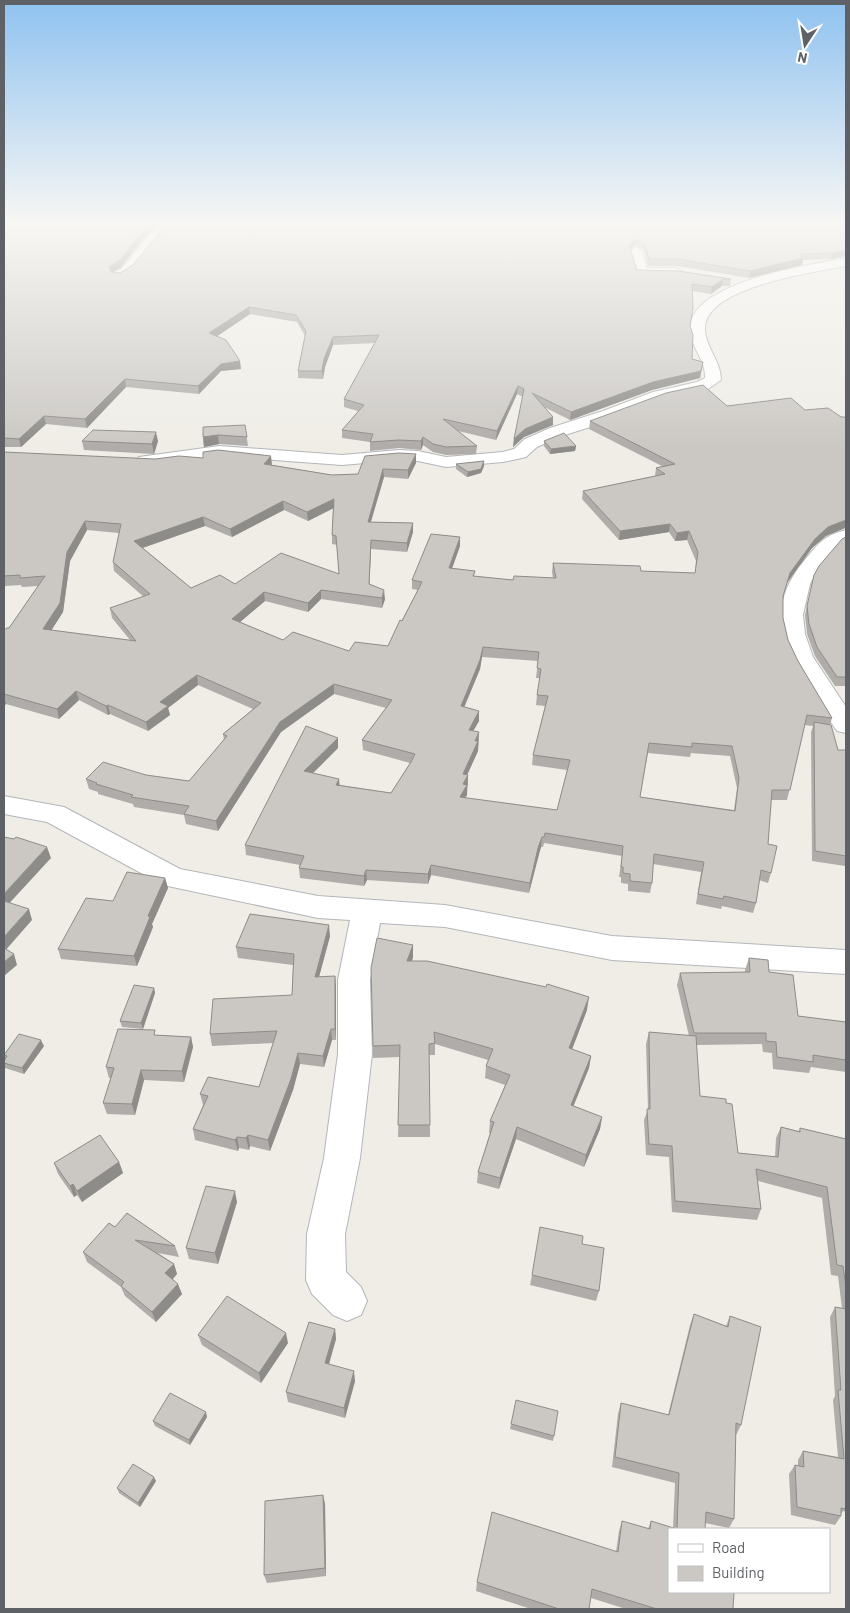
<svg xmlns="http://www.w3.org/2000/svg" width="850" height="1613" viewBox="0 0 850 1613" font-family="Barlow,sans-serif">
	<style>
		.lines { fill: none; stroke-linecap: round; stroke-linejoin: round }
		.minor-casing { stroke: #b3b6ba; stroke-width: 2 }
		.minor { fill: #fff; fill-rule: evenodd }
		.wall { fill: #afaca9; fill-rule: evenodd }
		.shaded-wall { fill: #8e8c89 }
		.building { fill: #cbc8c4; stroke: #8e8c89; fill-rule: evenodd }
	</style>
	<rect width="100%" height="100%" fill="#efede6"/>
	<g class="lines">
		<g class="minor-casing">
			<path id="minor" d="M164,223H177C172,229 164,232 159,238C148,250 132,282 114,278L112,275C115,271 119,271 122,268C137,253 146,234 164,223Z
				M636,247L642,251L647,268H676L683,272L676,276L637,275L630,251Z
				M846,258V266C816,272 702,287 705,330C706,348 721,361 721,380L708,389L664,399L615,419L562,436L537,447L526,457L503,462L446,467L418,461L399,460L342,465L219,456L157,466L139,465L136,461L139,457L219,446L342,455L399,450L418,451L446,457L503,452L514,449L525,439L550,428L603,411L653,392L697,382L705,378C706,359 689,346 690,327C693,281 810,265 846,258Z
				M846,530V543L838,546L815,574L810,584L803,615L805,634L813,657L846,707V733L837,731C801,677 752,622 804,561C819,543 823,536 846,530Z
				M4,796L64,807L180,869L318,896L445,905L612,936L846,950V974L612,960L445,927L380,923L370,980L372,1054L360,1158L345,1234L346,1272L361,1287L367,1301L361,1315L347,1321L333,1315L312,1294L306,1280L307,1234L324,1158L338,1054V980L350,920L318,918L163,885L47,822L4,814Z"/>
		</g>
		<use href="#minor" class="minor"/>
	</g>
	<path class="wall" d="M4,223H162L145,237L121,267L113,272L120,273L133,265L846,227V257V256L831,259L803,260L802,265L749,278L677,266H648L644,250L635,245L630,250L637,270L731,279L730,286H722L711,294L692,291L690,326L692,359L703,362L700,378L652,390L570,420L544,407L553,417V425L524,437L513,447L514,439L523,397L517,394L496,440L458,431L477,446L476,454L446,455L433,452L423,445L421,450L399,448L370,451V442L342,438V430L358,411L344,407V399L375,343L333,345L325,367L323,379L298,378V371L305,336L297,322L250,314L217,336L241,369L221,371L199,394L126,387L87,428L46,424L21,447H4Z
		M727,406L805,410L841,417H846V529L845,528L826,536L812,548L787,583L783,598V618L788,640L798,661L832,718L830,725L838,750H846V862L845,866L812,861L811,732L813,726L805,725L787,800H771L768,844L771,873L768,883L759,880L756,903L753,913L722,906L721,909L696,904L701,872L653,864L652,883L650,893L628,891V884L621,883V877H619L622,856L544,843L543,847H541L537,858L529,893L431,875L428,884L367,880L364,886L300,878L299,868L300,865L246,855L245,845L338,738V748L313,773L340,785L391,793L410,763L363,750L362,740L386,708L334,694L281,732L218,831L186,824L184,815L134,807L133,804L98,794V792L89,789L86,779L146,775L189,781L224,740L223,734L253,709L198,685L168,708L170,715L148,731L110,714L108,715L79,700L59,719L6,704L4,706V630L9,628L38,586L22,587L21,585L4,586V452L272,465L332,475L358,474L416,454V463L408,479L384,477L371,522L413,523V532L407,552L371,549L369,585L385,599L382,608L321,599L308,612L265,601L240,622L283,640L349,651L388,646L418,590L412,589V580L460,546L452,568L475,571L474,576L513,580L553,578L552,572L553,563L641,571L695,573L696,561L687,540L675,541L669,532L619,540L582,499L583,491L655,476L656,468L662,466L589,429L590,421ZM333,508L332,535V544L337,545L339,574L191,588L143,548L205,526L232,537L284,510L308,521ZM87,530L119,533L113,562L114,571L144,597L110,608L112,618L130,640L51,630L63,612L70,561ZM482,657L538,661L536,678H540L537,695L536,705L545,706L533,755L532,765L567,770L557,810L465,798L467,795V787L468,785V775H467L478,751L479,732L473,731L479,721V711L464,707L480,669ZM648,753L690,757L691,753L730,756L737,788L734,810L640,797Z
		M245,425L248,446L219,444L204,447L203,437Z
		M82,441H158L154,454L84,450Z
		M544,441L576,446L575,451L550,454L544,446Z
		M484,461V466L481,473L467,477L456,469V464Z
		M846,537V686H835L815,656L807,634L805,615L814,575Z
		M165,878L168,888L152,924L153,927L137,966L61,959L58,949L113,901Z
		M330,936L319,977L335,976L336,987V1040H332L324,1067L300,1064L293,1090L270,1151L250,1146L249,1150L239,1148L238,1151L195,1140L193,1129L203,1105L200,1094L259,1087L273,1043L212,1046L210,1034L292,995L293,965L238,958L236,947Z
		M413,945V957L412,961L587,1010L572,1049L591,1056L589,1068L573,1106L602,1117L600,1129L584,1167L516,1139L499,1189L477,1183L478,1172L490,1133H489L490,1121L505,1085L485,1078L486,1066L488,1060L435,1044V1055H429L430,1137H398L400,1057L373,1058V1046Z
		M749,958L769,972L798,1016L846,1022V1072L811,1067L809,1073L773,1069L772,1053L763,1052L762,1044L696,1045L700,1096L726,1103L738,1153L775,1157L776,1138L781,1127L799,1131L800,1128L846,1139V1512L843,1511L841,1514V1516L835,1525L791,1515L789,1474L795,1465L798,1466V1460L803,1451L838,1457L833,1400L835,1396L830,1317L835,1307L842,1308L838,1276L831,1275L822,1198L758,1181L761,1209L757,1220L672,1212L669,1157L646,1155L644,1120L648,1109L646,1044L649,1032L689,1036L677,985L680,973L745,972V970Z
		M154,988L155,993L143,1029L122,1027L120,1021Z
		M156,1035L191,1037L193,1047L184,1082L144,1080L135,1115L107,1114L103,1103L111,1078H109L106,1067Z
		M44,1046L24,1074L5,1068L4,1066V1061L5,1058L4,1055Z
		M119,1162L123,1173L82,1202L77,1195L74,1197L58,1174L54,1163Z
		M237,1202L218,1264L189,1259L186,1248Z
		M115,1227L175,1246L179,1257L158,1253L174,1264L177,1274L173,1279L182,1294L156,1322L125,1296L121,1287L87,1262L83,1252Z
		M532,1275L599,1291L596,1301L530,1285Z
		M694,1314L726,1326L730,1316L741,1425L736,1435L734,1519L729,1528L705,1523V1529H669L733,1609H626L591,1598L589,1609H531L476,1591L477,1582L616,1552L619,1531L622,1521L648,1529L651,1521L673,1528L675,1483L612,1467L618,1414L621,1403L668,1415L690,1325Z
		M335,1329L336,1339L329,1365L355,1381L345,1418L288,1402L286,1392Z
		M198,1335L288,1343L261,1383L202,1345Z
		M207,1417L190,1445L155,1426L153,1421Z
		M511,1424L554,1436L553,1441L510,1429Z
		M156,1481L140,1507L119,1493L117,1488Z
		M325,1503L326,1576L267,1583L264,1575Z"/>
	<path class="shaded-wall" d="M154,223H162L145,237L121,267L111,274L109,267L144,230Z
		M636,239L635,245L628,252L629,245Z
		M846,250V256L831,259L832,253Z
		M803,258L802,265L749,278L750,271Z
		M723,279L722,286L711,294L712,287Z
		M249,307L250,314L210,341L209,333Z
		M333,337V345L325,367L323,379L322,371L324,359Z
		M240,361L241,369L221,371L199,394L198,386L221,364Z
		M703,362L700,378L652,390L570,420L571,412Z
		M125,379L126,387L87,428L85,419Z
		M518,386L517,394L496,440L497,431Z
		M44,416L46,424L21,447L19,439Z
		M553,417V425L524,437L513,447L514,439L525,429Z
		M156,432L158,441L154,454L152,444Z
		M218,435L219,444L204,447L203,437Z
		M423,437V445L421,450V441Z
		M576,446L575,451L550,454L551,449Z
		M416,454V463L408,479V470Z
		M271,456L272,465L264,464Z
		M484,461V466L481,473L467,477L468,472Z
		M383,469L384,477L368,531V522Z
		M334,499V508L308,521L307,512Z
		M283,501L284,510L232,537L230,529Z
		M203,517L205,526L136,550L134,541Z
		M846,520L845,528L826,536L812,548L787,583L780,605L790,573L815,539L828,527Z
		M85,521L87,530L70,561L63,612L46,639L43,629L67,552Z
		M413,523V532L407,552V543Z
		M670,524L669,532L619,540L620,531Z
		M689,531L687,540L675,541L677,533Z
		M460,537V546L449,577V568Z
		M371,540V549L369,594V584Z
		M321,590V599L308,612V603Z
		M384,590L385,599L382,608V598Z
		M264,592L265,601L233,628L232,619Z
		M483,647L482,657L480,669L461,715V706Z
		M197,675L198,685L168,708L170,715L148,731L146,722L160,702Z
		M334,684V694L281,732L218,831L216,821L280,722Z
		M76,691L79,700L59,719L57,709Z
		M4,696L6,704L4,706Z
		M108,705L110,714L108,715L106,706Z
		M479,711V721L468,740L469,730Z
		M479,732L478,751L463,784V774L475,741Z
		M338,738V748L305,781L304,771Z
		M468,775L467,795L460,807V797L463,784Z
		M339,779L340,789L336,785Z
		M542,837L541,847L529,893L530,883L538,848Z
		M47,847L51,858L4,909V894Z
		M431,865V875L428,884V874Z
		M366,870L367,880L364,886V876Z
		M165,878L168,888L152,924L153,927L137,966L134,956L148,916Z
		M29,909L32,920L4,952V937Z
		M329,925L330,936L316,988L315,977Z
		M413,945V957L408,974L407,961Z
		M14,954L17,965L4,976V962Z
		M335,976L336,987V1040L335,1029Z
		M154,988L155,993L143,1029L141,1023Z
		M589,997L587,1010L568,1060L569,1048Z
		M331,1029L332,1040L324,1067L323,1056Z
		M191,1037L193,1047L184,1082L182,1071Z
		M41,1040L44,1046L24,1074L22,1068Z
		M298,1053L300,1064L293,1090L270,1151L268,1140Z
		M591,1056L589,1068L569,1117L571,1105Z
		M141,1070L144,1080L135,1115L132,1104Z
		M602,1117L600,1129L584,1167L586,1155Z
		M517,1127L516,1139L499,1189L500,1178Z
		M248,1135L250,1146L249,1150L246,1138Z
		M237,1137L239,1148L238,1151L235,1140Z
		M119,1162L123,1173L82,1202L77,1191Z
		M73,1184L77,1195L74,1197L70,1186Z
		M235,1191L237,1202L218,1264L215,1253Z
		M174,1264L177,1274L168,1284L165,1273Z
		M178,1284L182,1294L156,1322L152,1312Z
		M335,1329L336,1339L326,1373L325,1363Z
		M286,1333L288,1343L261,1383L259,1373Z
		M354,1371L355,1381L345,1418L344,1408Z
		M206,1412L207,1417L190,1445L189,1440Z
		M154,1477L156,1481L140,1507L138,1503Z
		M323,1495L325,1503L326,1576L325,1568Z"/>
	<path class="building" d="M4,223H154L144,230L120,260L109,267L111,272L120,273L133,265L159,233L172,223H653L846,227V250L832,253L799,254L803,258L750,271L678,259H649L645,244L636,239L629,245L637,270L678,271L731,279H723L712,287L692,284L693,309L690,326L693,335L692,359L703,362L701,371L653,382L571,412L532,393L553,417L525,429L514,439L524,389L518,386L497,431L443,419L477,446L446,447L433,444L423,437L421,441L399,440L370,442L373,434L342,430L364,405L344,399L379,335L333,337L324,359L322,371H298L306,331L296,315L249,307L209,333L226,340L240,361L221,364L198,386L125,379L85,419L44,416L19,439L4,438Z
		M703,385L727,406L791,398L805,410L828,408L841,417H846V455H845L846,456V520L828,527L815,539L790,573L783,596V618L788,640L798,661L832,718L807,715L790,790H772L768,844L777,846L771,873L761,870L756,903L724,896L723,899L698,894L704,862L654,854L652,883L630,881V874L623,873V867H621L623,846L545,833L544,837H542L538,848L530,883L431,865L428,874L366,870L364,876L299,868L304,856L245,845L306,726L338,738L304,771L339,779L336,785L391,793L411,762L415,754L362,740L392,700L334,684L280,722L216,821L184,814L189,806L131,797L133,795L96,784L97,783L86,779L103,762L146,775L189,781L227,736L223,734L261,703L197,675L160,702L168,706L146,722L108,705L106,706L76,691L57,709L4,694V630L7,628H9L45,576L20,578V575L4,576V452L155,459L179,456L203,458V452L218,450L271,456L264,464L332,475L358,474L365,456L399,453L416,454L408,470L383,469L368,522L413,523L407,543L371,540L369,584L384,590L382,598L321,590L308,603L264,592L232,619L283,640L293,632L349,651L355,642L388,646L400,620L402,621L422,582L412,580L431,534L460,537L449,568L475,571L473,576L513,580L514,576L556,578L553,563L640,566L641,571L695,573L698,552L689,531L677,533L670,524L620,531L583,491L665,474L656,468L675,464L590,421L666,393ZM334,499L332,535L336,536L339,574L281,553L235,584L220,575L191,588L134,541L203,517L230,529L283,501L307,512ZM85,521L121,524L113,562L150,594L110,608L136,641L43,629L60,603L67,552ZM483,647L539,652L537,668L541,669L537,695L548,696L533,755L570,760L557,810L460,797L467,785L463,784L468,775L463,774L478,741H475L479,732L469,730L479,711L461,706L480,660ZM649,743L692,747V743L732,746L739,778L735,811L640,797Z
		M245,425L247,437L218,435L203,437V427Z
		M93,430L156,432L152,444L82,441Z
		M564,433L576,446L551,449L544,441Z
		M484,461L481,469L468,472L456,464Z
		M846,537V677H837L817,647L809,624L807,606L814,575L819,566L842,539Z
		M814,722L831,725L838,750H846V856L815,851Z
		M4,837L14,839L16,837L47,847L4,894Z
		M127,872L165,878L148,916L150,917L134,956L58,949L86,898L113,901Z
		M4,901L29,909L4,937Z
		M250,914L329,925L315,977L335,976V1029H331L323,1056L298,1053L291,1079L268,1140L248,1135L246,1138L237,1137L235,1140L193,1129L208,1096L200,1094L208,1077L259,1087L277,1031L210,1034L213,999L292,995L294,954L236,947Z
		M377,938L413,945L407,961H427L546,987L547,984L589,997L569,1048L591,1056L571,1105L602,1117L586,1155L517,1127L500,1178L478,1172L494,1122L490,1121L510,1075L486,1066L493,1049L434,1032L435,1043L429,1044L430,1125H398L400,1045L373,1046L371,968Z
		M4,948L14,954L4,962Z
		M749,958L768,960L769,972L793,975L798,1016L846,1022V1060L813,1055V1062L777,1057L776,1042L766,1041V1033H694L680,973L750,972Z
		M134,985L154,988L141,1023L120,1021Z
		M118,1029L155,1030L154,1035L191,1037L182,1071L141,1070L132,1104L103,1103L114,1068L106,1067Z
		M649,1032L696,1036L700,1096L726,1099V1103L732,1104L738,1153L778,1157L781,1127L800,1132V1128L846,1139V1287L843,1266L837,1265L827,1187L756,1169L761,1209L675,1201L672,1146L649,1144L647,1109H650Z
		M19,1034L41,1040L22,1068L4,1063V1061L7,1056L4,1055Z
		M100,1135L119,1162L77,1191L73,1184L70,1186L54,1163Z
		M206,1186L235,1191L215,1253L186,1248Z
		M127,1213L175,1246L135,1240L174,1264L165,1273L178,1284L152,1312L121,1286L124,1282L83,1252L109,1223L115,1227Z
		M540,1227L583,1236L582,1244L604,1248L599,1291L532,1275Z
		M227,1296L286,1333L259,1373L198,1335Z
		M835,1307L846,1309V1505L845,1509L841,1508V1516L797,1507L795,1465L804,1467L803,1451L844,1459L838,1390H841Z
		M694,1314L728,1327L730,1316L761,1327L741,1425L736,1423L734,1519L706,1512L705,1529H669V1592H734L733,1609H657L592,1589L589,1609H559L477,1582L492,1512L618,1552L622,1521L650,1529L651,1521L677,1529L679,1473L615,1457L621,1403L669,1415Z
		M309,1322L335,1329L325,1363L354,1371L344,1408L286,1392Z
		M170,1393L206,1412L189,1440L153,1421Z
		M516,1400L558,1411L554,1436L511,1424Z
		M133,1464L154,1477L138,1503L117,1488Z
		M323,1495L325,1568L264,1575L265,1501Z"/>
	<linearGradient id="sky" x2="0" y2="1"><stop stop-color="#8fc2f0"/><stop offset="0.5" stop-color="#f8f7f4"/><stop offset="1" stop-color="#f8f7f4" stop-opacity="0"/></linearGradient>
	<rect width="850" height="448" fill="url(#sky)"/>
	<rect width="850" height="1613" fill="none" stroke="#5e6166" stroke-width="10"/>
	<rect x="668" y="1528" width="162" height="65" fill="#ffffff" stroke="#bfc0c2"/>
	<rect x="678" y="1544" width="25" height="8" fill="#ffffff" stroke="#bfc0c2"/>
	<text x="712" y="1553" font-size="15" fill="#5e6166">Road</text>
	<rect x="678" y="1566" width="25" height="15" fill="#cbc8c4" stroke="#bfc0c2"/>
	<text x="712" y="1578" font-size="15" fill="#5e6166">Building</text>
	<g transform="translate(805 45) rotate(192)" stroke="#ffffff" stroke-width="4" paint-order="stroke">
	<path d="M0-4L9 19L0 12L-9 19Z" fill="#5e6166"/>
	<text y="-8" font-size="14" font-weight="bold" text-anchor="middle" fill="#5e6166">N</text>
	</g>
</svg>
